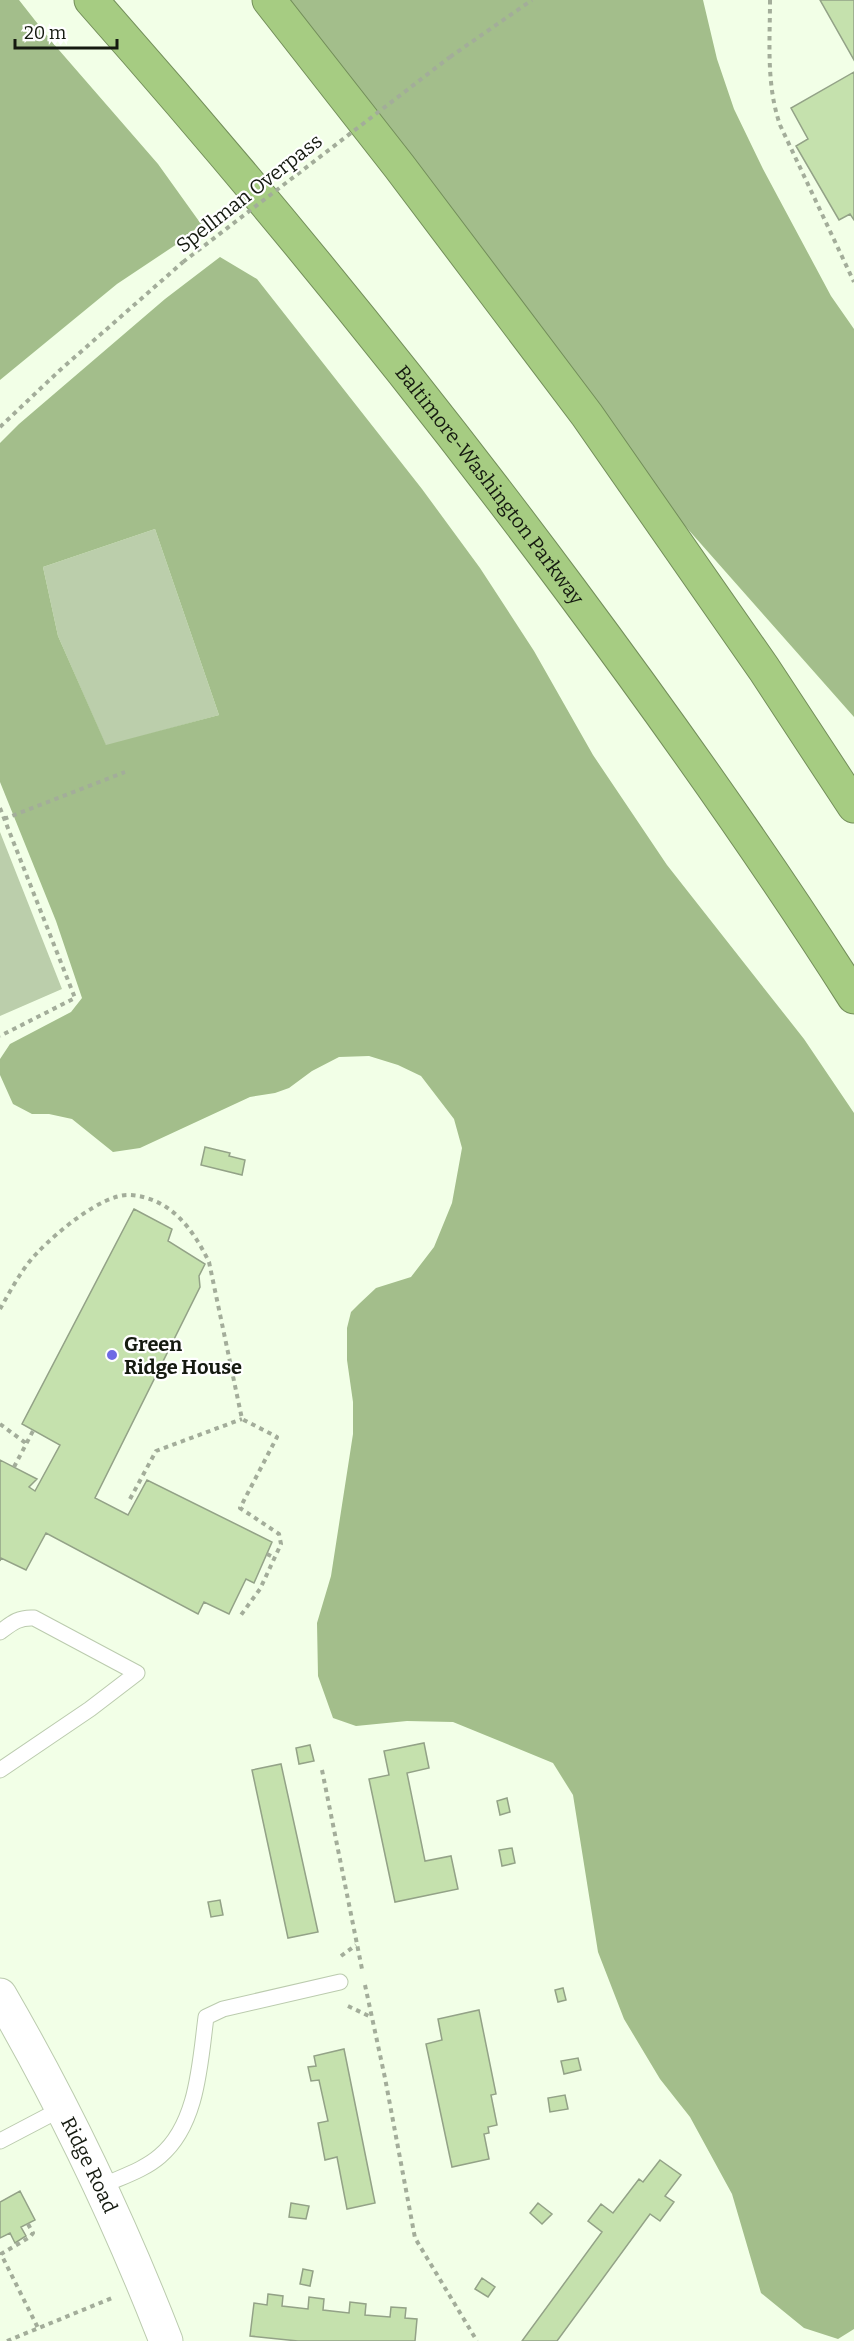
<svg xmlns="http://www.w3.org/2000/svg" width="854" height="2341" viewBox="0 0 854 2341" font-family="Bitter,serif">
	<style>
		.green { fill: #bbceab }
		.forest { fill: #a3be8b; fill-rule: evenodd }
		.building { fill: #c5e1ad; stroke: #93a287; stroke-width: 1.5 }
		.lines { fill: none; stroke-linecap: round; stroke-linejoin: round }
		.lane-casing { stroke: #bbcbae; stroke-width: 17 }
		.secondary-casing { stroke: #bbcbae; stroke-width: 35 }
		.highway-casing { stroke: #738e5a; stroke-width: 35 }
		.path { stroke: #a3ad9a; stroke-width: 4; stroke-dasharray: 4.5 4.5; stroke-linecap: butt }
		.lane { stroke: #fff; stroke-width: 15 }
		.secondary { stroke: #fff; stroke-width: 33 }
		.highway { stroke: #a6cc82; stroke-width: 33 }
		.path-bridge { stroke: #a3ad9a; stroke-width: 4; stroke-dasharray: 4.5 4.5; stroke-linecap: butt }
		.poi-dot { fill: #6e6ae4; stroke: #fff; stroke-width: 2 }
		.labels { text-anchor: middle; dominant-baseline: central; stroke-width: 4.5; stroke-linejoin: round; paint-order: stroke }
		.street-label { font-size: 20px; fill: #151a10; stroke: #fff }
		.poi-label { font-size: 20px; font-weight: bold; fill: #151a10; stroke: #fff; text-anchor: start }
	</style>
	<rect width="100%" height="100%" fill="#f2ffe7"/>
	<path class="green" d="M155,529L219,715L106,746L58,636L43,567Z
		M0,832L62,989L0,1016Z"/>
	<path class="forest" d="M0,0H19L52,42L158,164L201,224L183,240L117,284L0,380Z
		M269,0H703L717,59L734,109L763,169L831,296L854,329V717L587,415Z
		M220,257L257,279L422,489L480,568L534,651L593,755L667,865L804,1039L854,1113V2329L838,2339L804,2328L761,2293L732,2194L690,2117L660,2079L624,2019L598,1952L573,1795L553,1763L453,1722L407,1721L356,1726L333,1718L318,1676L317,1623L331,1576L353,1434V1402L347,1360V1328L351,1312L359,1304L376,1288L411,1277L434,1247L452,1203L462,1148L454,1119L421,1076L398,1065L369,1056L339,1057L312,1071L289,1088L275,1093L250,1097L140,1148L113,1152L72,1119L49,1114H32L13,1104L0,1075V1059L10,1044L71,1012L82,998L56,921L0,782V443L19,424L165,299ZM155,529L219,715L106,745L58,636L43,567Z"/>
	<path class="building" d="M820,0H854V60Z
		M854,72V220L850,214L839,220L796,146L808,139L791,108Z
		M205,1147L230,1153L229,1156L245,1160L242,1175L201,1165Z
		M134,1209L172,1229L168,1241L205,1264L199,1276L200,1287L95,1498L128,1515L147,1480L272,1542L254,1583L246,1579L229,1614L204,1602L198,1614L46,1533L26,1570L1,1558L0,1561V1460L37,1479L29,1487L35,1491L60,1445L22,1424Z
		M424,1743L429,1768L407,1773L425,1861L451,1856L458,1889L395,1902L369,1779L389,1775L384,1751Z
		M310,1745L314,1761L299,1764L296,1748Z
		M281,1764L318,1932L288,1938L252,1770Z
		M507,1798L510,1812L500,1815L497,1801Z
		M512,1848L515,1863L502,1866L499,1850Z
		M220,1900L223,1915L211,1917L208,1902Z
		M563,1988L566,2000L558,2002L555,1990Z
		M479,2010L496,2094L491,2095L497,2125L488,2127L489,2133L484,2134L489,2159L452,2167L426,2044L442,2040L438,2019Z
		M344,2049L375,2203L347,2209L337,2157L325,2160L318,2123L328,2121L319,2080L311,2081L308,2067L316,2066L314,2056Z
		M578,2058L581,2070L564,2074L561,2061Z
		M565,2095L568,2109L550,2112L548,2098Z
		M660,2160L681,2175L665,2196L674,2202L660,2221L650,2214L557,2341H522L602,2232L588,2221L601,2204L613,2213L639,2179L643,2182Z
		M20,2191L35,2220L21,2227L26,2236L15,2243L10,2233L0,2238V2202Z
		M291,2203L309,2206L306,2219L289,2217Z
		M538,2203L552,2214L542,2224L530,2213Z
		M303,2269L313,2271L310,2286L300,2284Z
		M482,2278L495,2287L488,2297L475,2289Z
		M268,2294L283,2296L282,2306L308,2309L309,2297L324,2299L323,2310L349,2313L350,2302L366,2304L365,2315L390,2317L391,2307L406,2308L405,2318L417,2319L415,2341H298L250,2336L254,2303L267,2305Z"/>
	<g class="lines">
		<g class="lane-casing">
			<path id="lane" d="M0,1632C12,1623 19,1617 34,1618L137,1673L90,1709L0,1770
				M0,2141L63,2108
				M102,2186C121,2177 144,2170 160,2156C198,2124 200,2062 206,2017L223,2009L340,1982"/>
		</g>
		<g class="secondary-casing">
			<g id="secondary">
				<path id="s1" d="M0,1995C65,2107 119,2220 166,2341"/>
			</g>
		</g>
		<g class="highway-casing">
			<g id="highway">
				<path id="s2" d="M91,0C258,189 418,385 569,588C668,721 765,857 854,997"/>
				<path d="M269,0L399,166L587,415L764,669L854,806"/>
			</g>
		</g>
		<path class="path" d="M770,0C770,42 766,84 780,125L854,282
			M450,57L532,0
			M0,427L59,371L183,262
			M0,808L75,998L0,1036
			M4,819L125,772
			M0,1309C11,1290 22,1268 38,1252C56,1233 102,1194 129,1195C170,1197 193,1229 209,1262L242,1419L277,1437L240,1508L279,1534L281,1544L260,1589L241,1615
			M0,1424L27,1444
			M14,1467L33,1431
			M130,1499L156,1451L242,1419
			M267,1554L275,1558
			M322,1770L362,1969
			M341,1956L356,1945
			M365,1985L385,2078L415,2238L477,2341
			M348,2006L371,2017
			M28,2224L33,2233L30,2237L1,2254L38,2328
			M7,2341L112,2298"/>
		<use href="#lane" class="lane"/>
		<use href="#secondary" class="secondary"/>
		<use href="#highway" class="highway"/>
		<path class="path-bridge" d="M183,262L450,57"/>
	</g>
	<circle class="poi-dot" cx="112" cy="1355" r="6"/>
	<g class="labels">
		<g class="street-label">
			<text transform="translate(249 193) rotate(-38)">Spellman Overpass</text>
			<text stroke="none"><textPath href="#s2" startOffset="628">Baltimore-Washington Parkway</textPath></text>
			<text stroke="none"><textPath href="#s1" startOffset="192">Ridge Road</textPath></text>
		</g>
		<g class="poi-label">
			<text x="124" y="1344">Green<tspan x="124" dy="23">Ridge House</tspan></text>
		</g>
	</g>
	<path d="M15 39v9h102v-9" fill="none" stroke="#151a10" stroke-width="3"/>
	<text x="24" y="39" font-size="18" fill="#151a10" stroke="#ffffff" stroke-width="4.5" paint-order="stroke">20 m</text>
</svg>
